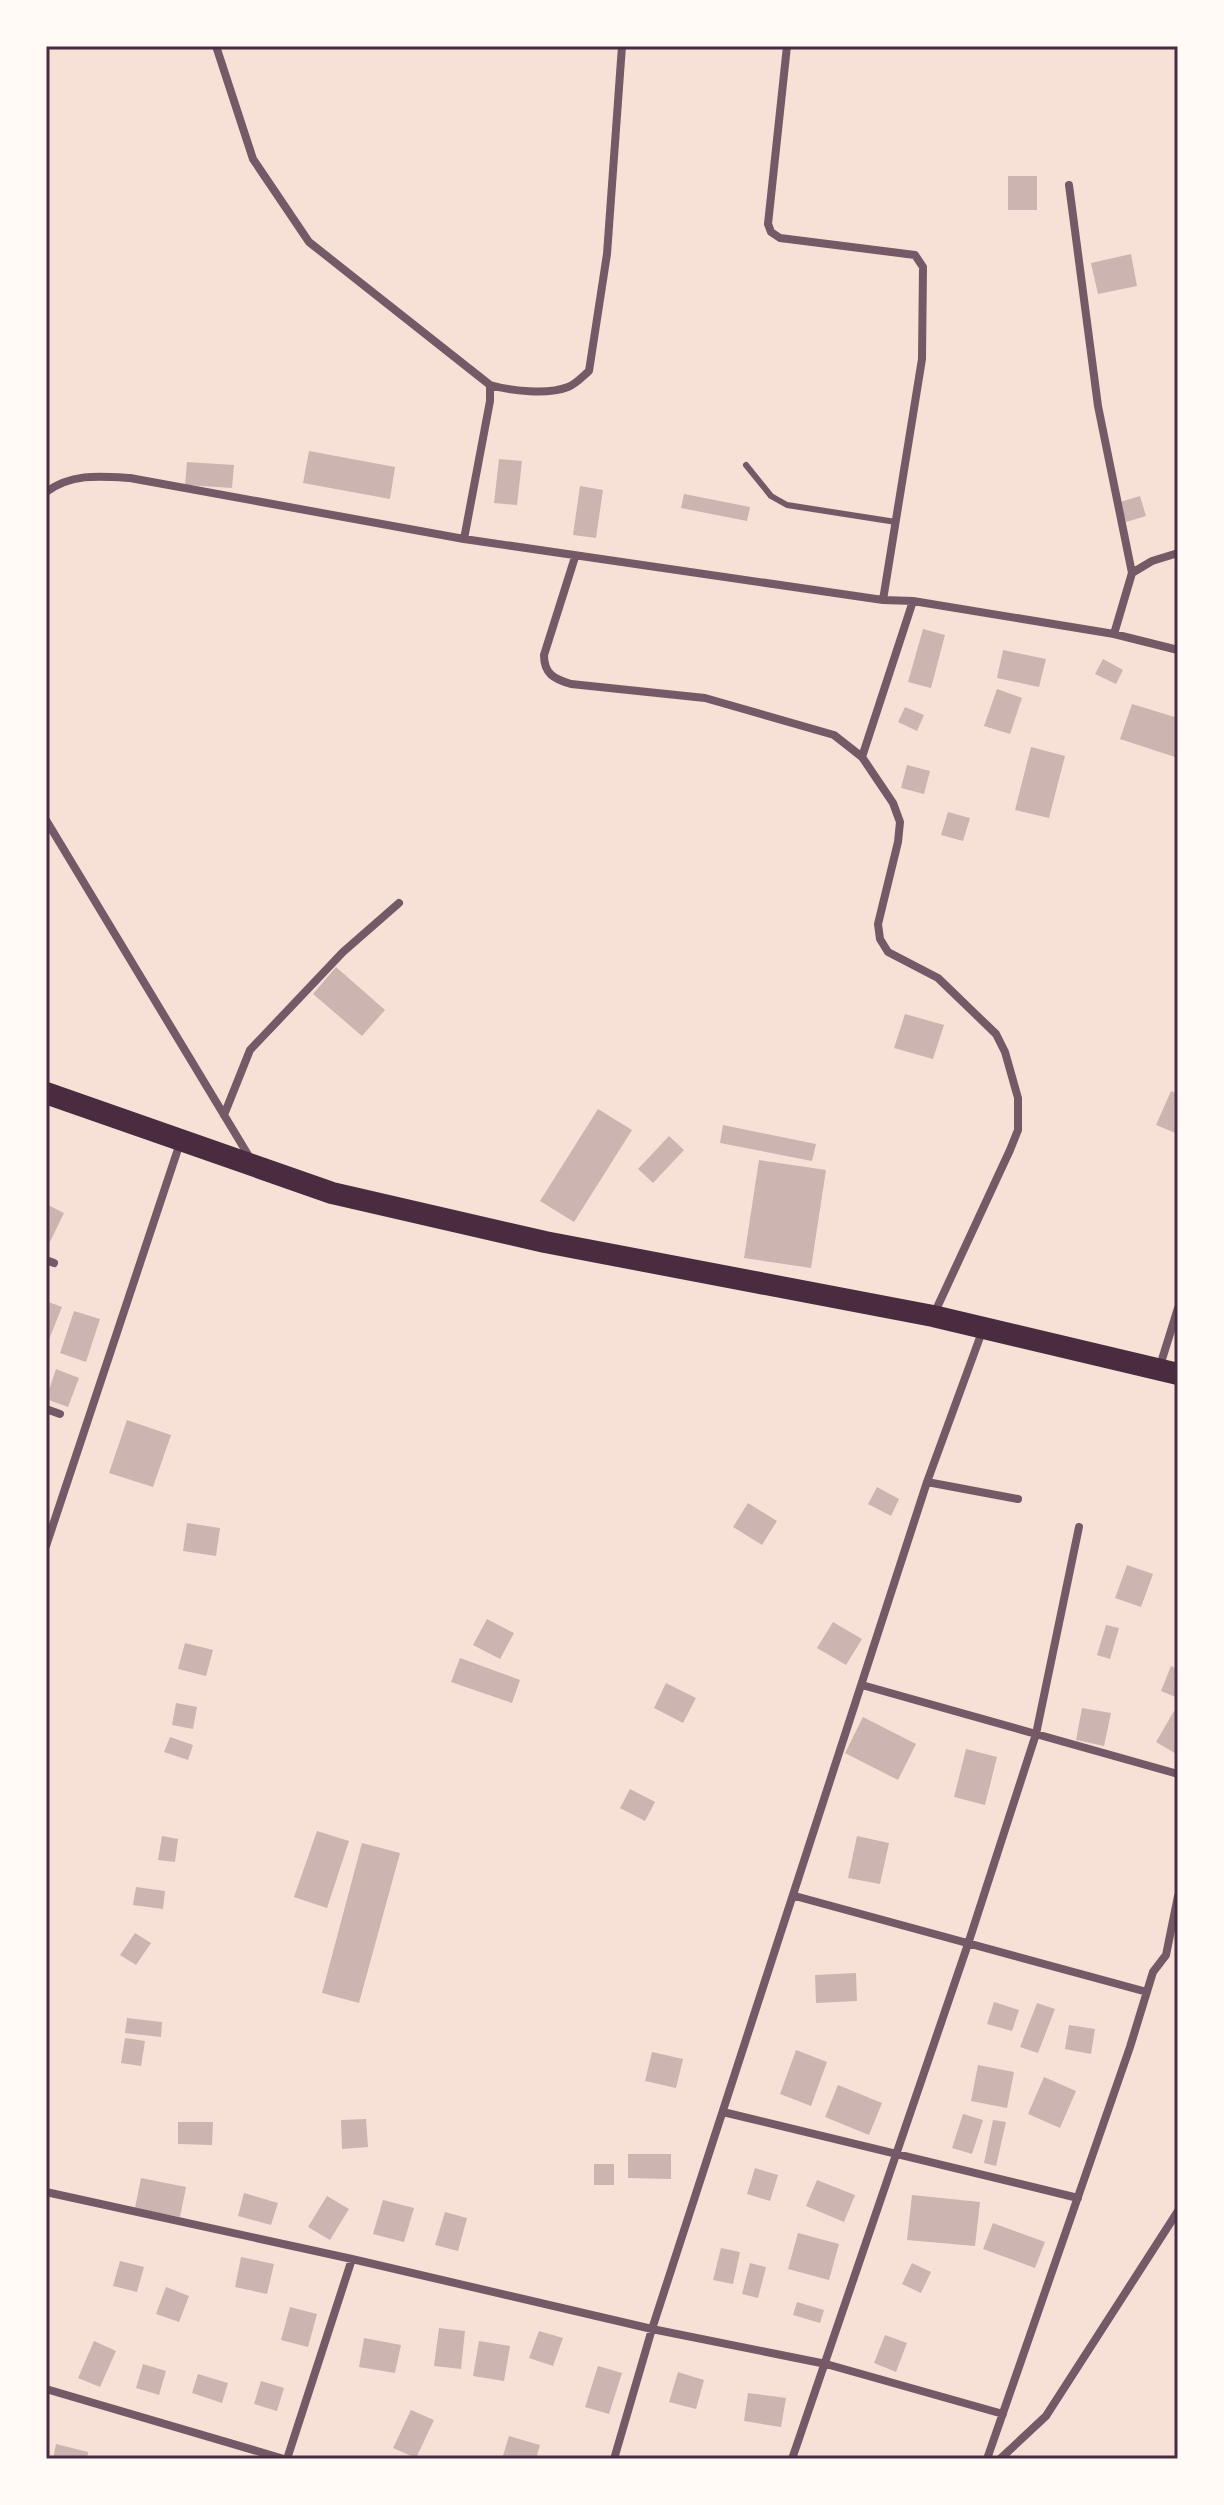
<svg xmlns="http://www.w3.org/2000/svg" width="1224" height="2505" viewBox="0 0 1224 2505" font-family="'Noto Sans',sans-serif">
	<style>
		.building { fill: #ccb4b1 }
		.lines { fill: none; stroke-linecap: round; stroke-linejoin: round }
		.service { stroke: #755966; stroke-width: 6 }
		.minor { stroke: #755966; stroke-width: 8 }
		.trunk { stroke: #4a2c40; stroke-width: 22 }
		.neatline { fill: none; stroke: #4a2c40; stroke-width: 3 }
	</style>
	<rect width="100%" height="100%" fill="#f7e1d7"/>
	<path class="building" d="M1008,176H1037V210H1008Z
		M1131,254L1137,286L1098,294L1091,263Z
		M309,451L395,467L390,499L303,483Z
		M499,459L522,461L517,505L494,503Z
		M187,462L234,465L232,488L185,485Z
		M580,486L603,490L596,538L573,535Z
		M684,494L750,507L747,521L681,508Z
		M1140,496L1146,516L1126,522L1120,502Z
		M923,629L945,635L931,688L908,682Z
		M1003,650L1046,659L1039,687L997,678Z
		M1103,659L1123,670L1116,684L1095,674Z
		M997,689L1022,698L1010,734L984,726Z
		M1132,704L1178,718V758L1120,739Z
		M905,707L924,715L917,731L898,722Z
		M1031,747L1065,756L1049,818L1015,810Z
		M907,765L930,771L924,794L901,788Z
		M948,812L970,818L963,841L941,835Z
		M336,967L385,1010L362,1036L313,994Z
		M905,1014L944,1025L933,1059L894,1048Z
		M1171,1091L1178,1094V1134L1156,1125Z
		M598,1109L632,1130L574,1222L540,1201Z
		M723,1125L816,1144L812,1161L720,1143Z
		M669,1136L684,1150L653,1183L638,1169Z
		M759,1160L826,1170L811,1268L744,1258Z
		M46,1204L64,1213L46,1250Z
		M46,1301L62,1307L46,1347Z
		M74,1311L100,1319L86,1362L60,1353Z
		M56,1369L79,1378L68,1407L46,1399Z
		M127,1420L171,1435L153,1487L109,1473Z
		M877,1487L899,1499L891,1516L868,1504Z
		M748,1503L777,1521L762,1545L733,1527Z
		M187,1523L220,1528L216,1556L183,1551Z
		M1127,1565L1153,1574L1141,1607L1115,1598Z
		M487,1619L514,1633L500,1659L473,1645Z
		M833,1622L862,1639L846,1665L817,1648Z
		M1106,1625L1119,1628L1110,1659L1097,1655Z
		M185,1643L213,1650L206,1676L178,1669Z
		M460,1658L520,1680L512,1703L451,1682Z
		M1171,1666L1178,1669V1698L1161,1691Z
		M666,1683L696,1698L683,1723L654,1708Z
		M176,1703L197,1707L193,1729L172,1725Z
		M1082,1708L1111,1713L1104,1746L1076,1740Z
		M1174,1711L1178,1713V1755L1156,1742Z
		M863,1717L916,1744L898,1780L845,1753Z
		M170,1737L193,1745L188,1760L164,1752Z
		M966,1749L997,1757L985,1805L954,1797Z
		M630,1789L655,1802L645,1821L620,1808Z
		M317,1831L349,1841L327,1908L294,1897Z
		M162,1836L178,1839L175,1862L158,1860Z
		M857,1836L889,1843L880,1884L848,1878Z
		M362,1843L400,1853L359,2003L322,1993Z
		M136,1887L165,1891L163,1909L133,1905Z
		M135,1933L151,1943L136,1965L120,1955Z
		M856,1973L857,2001L816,2003L815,1975Z
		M994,2002L1019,2010L1012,2031L987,2024Z
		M1037,2003L1055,2009L1038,2053L1020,2047Z
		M127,2018L162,2022L161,2037L125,2033Z
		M1069,2025L1095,2029L1091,2054L1065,2049Z
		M125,2038L145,2041L141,2066L121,2063Z
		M796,2050L827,2062L811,2106L780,2094Z
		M652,2052L683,2059L676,2088L645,2081Z
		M978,2065L1014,2072L1007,2108L971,2101Z
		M1044,2077L1076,2091L1060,2128L1028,2114Z
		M838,2085L882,2103L869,2135L825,2117Z
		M963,2114L983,2120L972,2154L952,2148Z
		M366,2119L368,2147L342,2149L341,2120Z
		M993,2120L1006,2122L996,2166L984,2163Z
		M178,2122H213L212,2145L178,2144Z
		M628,2154H671V2179L628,2178Z
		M594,2164H614V2185H594Z
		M755,2168L778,2175L770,2201L747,2194Z
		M141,2178L186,2187L180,2217L135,2208Z
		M817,2180L855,2195L844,2222L806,2206Z
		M244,2193L278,2203L271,2225L238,2216Z
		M912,2195L980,2202L975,2246L907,2240Z
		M327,2196L349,2209L330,2240L308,2227Z
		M383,2200L414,2208L404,2242L373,2234Z
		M445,2212L467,2218L458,2251L435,2245Z
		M993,2223L1045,2242L1035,2268L983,2249Z
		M798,2233L839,2244L829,2280L788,2269Z
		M721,2248L740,2252L733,2284L713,2280Z
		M241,2257L274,2264L267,2294L235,2287Z
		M120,2261L144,2267L137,2292L113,2286Z
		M750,2263L766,2267L758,2298L742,2294Z
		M912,2263L931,2272L921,2293L902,2284Z
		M166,2287L189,2296L179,2322L156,2314Z
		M797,2302L824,2310L820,2323L793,2315Z
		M290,2307L317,2314L308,2347L281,2340Z
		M439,2328L465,2331L461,2369L434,2366Z
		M539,2331L563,2338L553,2366L529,2358Z
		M885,2335L907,2343L896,2372L874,2363Z
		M364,2338L401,2345L395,2373L359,2367Z
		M94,2341L116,2351L100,2387L78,2378Z
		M479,2341L510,2346L504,2381L473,2376Z
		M143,2364L166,2371L159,2395L136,2388Z
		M598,2366L622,2373L609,2414L585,2407Z
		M678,2372L704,2380L696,2409L669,2402Z
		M198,2374L228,2383L222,2403L192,2393Z
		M261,2381L284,2388L277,2411L254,2404Z
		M748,2393L786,2398L781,2427L744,2421Z
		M411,2410L434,2420L416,2458L393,2448Z
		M509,2436L540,2445L536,2459H502Z
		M56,2444L88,2452L87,2459H53Z"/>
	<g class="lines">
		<path class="service" d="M746,465L771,496L787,505L896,522"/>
		<path class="minor" d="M216,46L253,159L309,242L490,385
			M787,46L768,224L771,232L780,238L915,255L923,267L922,359L883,600
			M1069,185L1098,406L1132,573
			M46,492C72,473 100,476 130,478L464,539L883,600L913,601L1114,634L1178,650
			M464,539L490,401V385C511,391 548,395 568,387C576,384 583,376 589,371L607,254L622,46
			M575,557L544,655C544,674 554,679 571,684L705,698L834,735L862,757L893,803L900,822L898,842L878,924L880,939L888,952L938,978L996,1034L1005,1052L1018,1098V1130L1010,1150L934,1314
			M1114,634L1132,573L1152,561L1178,553
			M862,757L913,601
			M46,820L250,1158
			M224,1115L250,1050L343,952L399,903
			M46,1260L54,1263
			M1159,1369L1178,1308
			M46,1409L60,1414
			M927,1482L1018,1499
			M46,1546L180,1143
			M862,1685L1178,1774
			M795,1896L1147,1992
			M723,2112L1078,2198
			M46,2192L352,2259L652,2329L826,2364L1003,2414
			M46,2389L284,2459
			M287,2459L352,2259
			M614,2459L652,2329L927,1482L983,1329
			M792,2459L968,1944L1036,1734L1079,1527
			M987,2459L1130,2047L1153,1972L1166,1955L1178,1896
			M1000,2459L1046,2416L1178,2211"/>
		<path class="trunk" d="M46,1093L332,1193L545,1242L933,1316L1178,1374"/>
	</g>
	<rect width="1224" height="2505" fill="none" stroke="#fffaf5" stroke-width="96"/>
	<rect x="48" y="48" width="1128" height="2409" class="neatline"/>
</svg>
